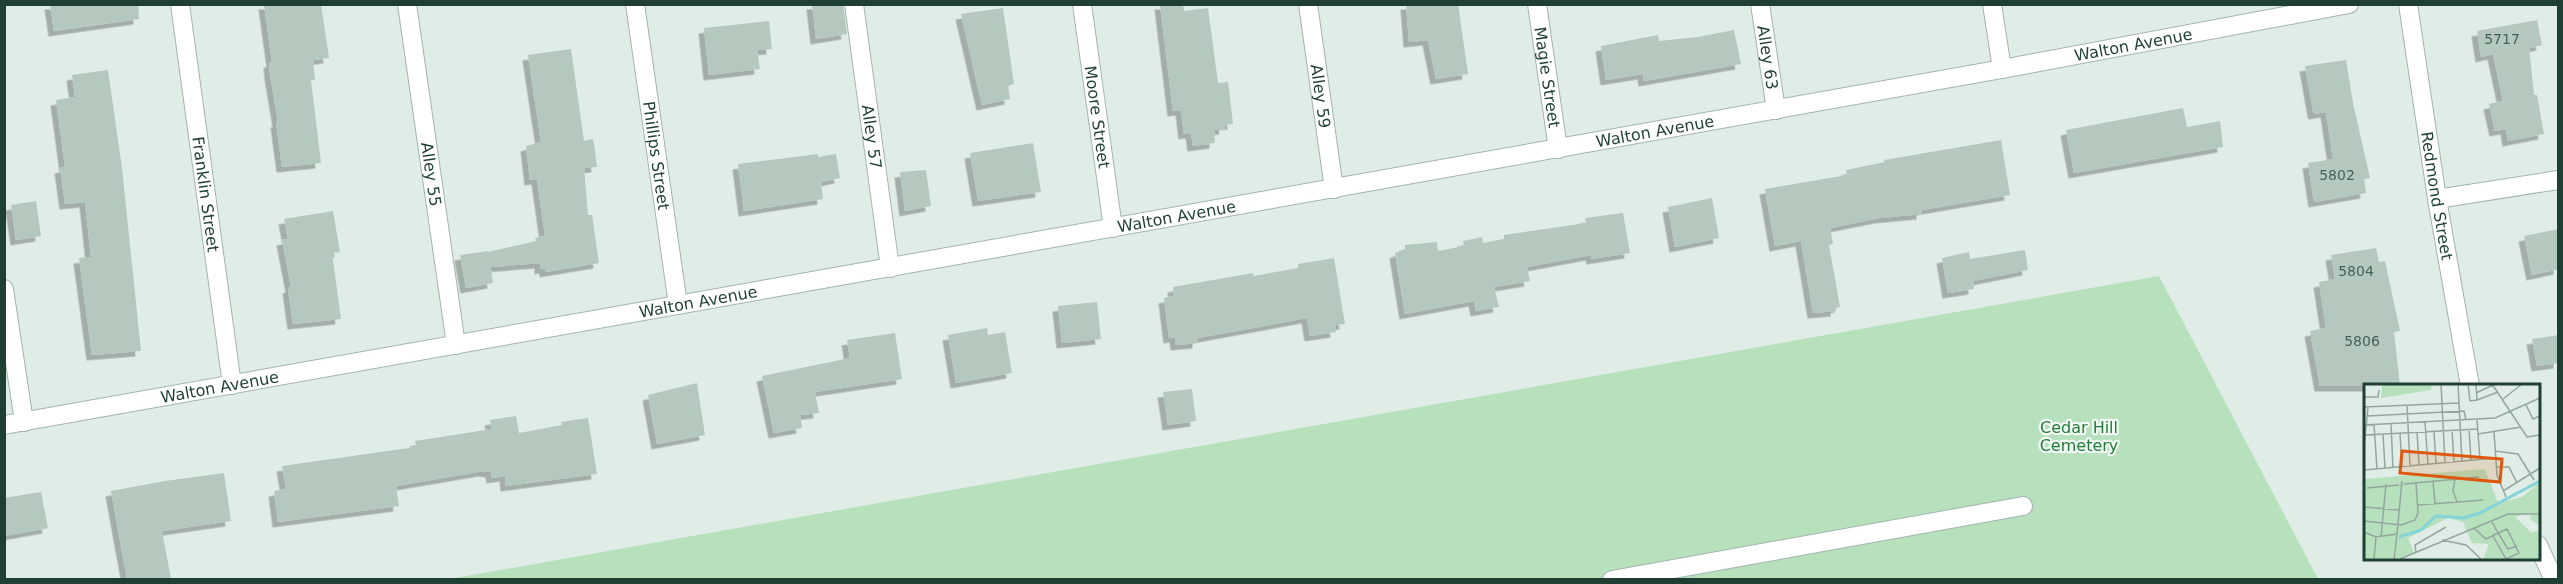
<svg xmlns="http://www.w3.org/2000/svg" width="2563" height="584" viewBox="0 0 2563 584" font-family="'DejaVu Sans',sans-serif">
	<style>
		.green { fill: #b7e0bd }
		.building { fill: #b5c8be; filter: url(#shadow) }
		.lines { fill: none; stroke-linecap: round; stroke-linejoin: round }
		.minor-casing { stroke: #a2b5ad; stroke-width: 20 }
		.minor { stroke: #fff; stroke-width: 18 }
		.labels { text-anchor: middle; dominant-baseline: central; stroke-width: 4.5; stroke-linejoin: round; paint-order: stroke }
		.number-label { font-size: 14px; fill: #446156 }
		.street-label { font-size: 16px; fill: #1f3f33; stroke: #f1f9f4 }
		.park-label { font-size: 16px; fill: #257a3c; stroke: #f1f9f4 }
		.inset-river { fill: none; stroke: #82d4d8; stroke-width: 3 }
		.inset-road { fill: none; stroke: #93a79e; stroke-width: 1.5 }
		.view { fill: #de580e; fill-opacity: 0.15; stroke: #de580e; stroke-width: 3 }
		.inset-edge { fill: none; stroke: #1f3f33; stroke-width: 3 }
	</style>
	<defs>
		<filter id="shadow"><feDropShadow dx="-5.5" dy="5.5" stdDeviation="0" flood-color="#0004"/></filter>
	</defs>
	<rect width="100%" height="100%" fill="#e0ede6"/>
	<path class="green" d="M2159,276L2318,579L444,580Z"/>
	<path class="building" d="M50,4H138L139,19L54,31Z
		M264,4H321L329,58L313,60L315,80H311L321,163L282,167L276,122H278L270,74L269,62H272Z
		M812,4H843L847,34L816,39Z
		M1160,4H1183L1184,11L1208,8L1218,83L1228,82L1233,124L1224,125L1225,129L1214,130L1215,143L1193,146L1191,133L1184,134L1181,110L1173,111Z
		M1406,4H1458L1468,74L1436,79L1428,40L1409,42Z
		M1003,8L1014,84L1008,86L1010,99L982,105L961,14Z
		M2537,20L2542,45L2529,48L2534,95H2537L2544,134L2508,141L2506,129L2495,131L2489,104L2503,101L2493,54L2481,57L2477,31Z
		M769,21L772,49L757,50L760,69L709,75L704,28Z
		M1734,30L1741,64L1644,81L1643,74L1606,80L1601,46L1658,35L1659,41L1698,37Z
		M571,49L584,141L593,139L595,151L597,167L584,168L588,215H592L599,263L545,272V268L540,269V263L491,267L488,252L536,241L535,238L545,236L537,179L530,180L526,146L541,142L528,55Z
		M2346,60L2353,103L2370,178L2364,179L2366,193L2314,202L2308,163L2333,159L2326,112L2314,114L2313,111L2305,66Z
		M108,70L122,168L141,351L92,355L79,258L91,257L85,202L65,204L60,168L65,167L56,100L75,97L72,75Z
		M2183,108L2187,127L2220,121L2223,147L2074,173L2066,130Z
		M2001,140L2010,195L1922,210V214L1880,218L1830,228L1833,244L1829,245L1840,307L1836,308V311L1813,313L1801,241L1775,246L1765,189L1847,175L1846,170L1885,162L1884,160Z
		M1033,143L1041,192L978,201L970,153Z
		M818,154V157L836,154L840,178L821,182L823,199L744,211L738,164Z
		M926,170L931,206L905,211L900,172Z
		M1712,198L1719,238L1675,247L1668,207Z
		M36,201L41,236L16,240L11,205Z
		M333,211L340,252L332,253L341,319L293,324L288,288L291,287L282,240L288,239L284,219Z
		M1623,213L1630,253L1592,259L1591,255L1527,267L1530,281L1494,287L1499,307L1476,311L1474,301L1405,314L1395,253L1405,249V245L1437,242L1438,251L1464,246L1463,241L1482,237L1483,243L1504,239V235L1586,223L1585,218Z
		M2559,229V269L2532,275L2524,236Z
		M2376,248L2379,262L2385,261L2400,331L2394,332L2400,386H2320L2310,331L2326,328L2319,282L2335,279L2331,255Z
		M2025,250L2028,270L1973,281L1974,289L1948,293L1942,258L1969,252L1970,259Z
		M488,251L493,283L466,288L460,255Z
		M1334,258L1345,324L1335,325L1336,332L1310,336L1307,318L1198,338V343L1176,345L1175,337L1169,338L1164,298L1174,296L1173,287L1253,273L1254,276L1298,268V264Z
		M1097,302L1101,339L1062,343L1058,306Z
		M987,328L988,335L1005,332L1012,373L956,383L948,335Z
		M895,333L902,379L815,392L819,413L800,415L802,428L774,433L762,376L850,358L847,340Z
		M2559,335V363L2537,366L2532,339Z
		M697,383L705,435L657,444L648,395Z
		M1192,389L1196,421L1168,425L1163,392Z
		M516,416L519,433L562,425L561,422L588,418L597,474L506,486L505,476L492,478L491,472L484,471L396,486L399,506L278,522L274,491L286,489L282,466L416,447L415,441L492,429L490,420Z
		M224,473L231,521L162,531L171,579H127L111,491L165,481Z
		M41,492L48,528L4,536V498Z"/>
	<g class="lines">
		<g class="minor-casing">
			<g id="minor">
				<path id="s1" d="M180,4L232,385"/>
				<path id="s2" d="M407,4L456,345"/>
				<path id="s3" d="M635,4L678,305"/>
				<path id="s4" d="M854,4L890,268"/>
				<path id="s5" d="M1082,4L1113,228"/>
				<path id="s6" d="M1308,4L1334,189"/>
				<path id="s7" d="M1537,4L1558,149"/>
				<path id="s8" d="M1760,4L1776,110"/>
				<path d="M1992,4L2002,69"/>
				<path id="s9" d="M2408,4L2437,199L2470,386"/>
				<path d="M2437,199L2558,180"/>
				<path d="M4,289L24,422"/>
				<path id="s10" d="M4,425L2002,69L2349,4"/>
				<path d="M2538,545L2554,580"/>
				<path d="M1612,580L2023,506"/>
			</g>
		</g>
		<use href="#minor" class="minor"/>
	</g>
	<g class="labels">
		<g class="number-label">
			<text x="2502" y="39">5717</text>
			<text x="2337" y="175">5802</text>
			<text x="2356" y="271">5804</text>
			<text x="2362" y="341">5806</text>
		</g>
		<g class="street-label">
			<text stroke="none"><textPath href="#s10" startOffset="2163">Walton Avenue</textPath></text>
			<text stroke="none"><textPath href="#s8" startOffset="54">Alley 63</textPath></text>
			<text stroke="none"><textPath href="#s7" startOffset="74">Magie Street</textPath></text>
			<text stroke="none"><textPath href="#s6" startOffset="93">Alley 59</textPath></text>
			<text stroke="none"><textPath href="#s5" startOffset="114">Moore Street</textPath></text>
			<text stroke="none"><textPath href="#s10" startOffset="1677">Walton Avenue</textPath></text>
			<text stroke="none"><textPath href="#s4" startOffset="134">Alley 57</textPath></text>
			<text stroke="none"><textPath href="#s3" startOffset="153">Phillips Street</textPath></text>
			<text stroke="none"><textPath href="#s2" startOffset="172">Alley 55</textPath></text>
			<text stroke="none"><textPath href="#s1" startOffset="192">Franklin Street</textPath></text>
			<text stroke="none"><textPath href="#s9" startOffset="194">Redmond Street</textPath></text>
			<text stroke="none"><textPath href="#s10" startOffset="1191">Walton Avenue</textPath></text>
			<text stroke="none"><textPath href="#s10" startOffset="705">Walton Avenue</textPath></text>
			<text stroke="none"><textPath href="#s10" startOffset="219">Walton Avenue</textPath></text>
		</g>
		<g class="park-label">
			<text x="2079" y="427">Cedar Hill<tspan x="2079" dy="18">Cemetery</tspan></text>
		</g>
	</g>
	<g transform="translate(2364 384)">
		<rect width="176" height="176" fill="#e0ede6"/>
		<path d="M18,0H68L67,6L17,14ZM121,85L134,119L158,113L175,99V141L167,136L166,129L151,133L167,148L174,147L175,141V175H119L125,160L108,159L99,138L84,134L44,154L50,169L33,175H0V95Z" fill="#b7e0bd"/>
		<path class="inset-river" d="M35,153L57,146L72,132L100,134L116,129L176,97"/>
		<path class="inset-road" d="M77,0L81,79M94,0L98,78M104,0L106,17L113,16L112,0M128,0L163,53L176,51M112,9L129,1M0,13H14L15,6M139,15L158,0M113,16L134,8M43,21L46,82M162,21L169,35L176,32M0,23L95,19M3,32L100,27L102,36M113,36L116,76M61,38L64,81M27,40L29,84M0,41L131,34L176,14M10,41L13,85M105,45L107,77M88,46L90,78M70,47L72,80M53,48L55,81M130,48L133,91L142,113M36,49L38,83M19,50L21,84M114,50L157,43M1,51L114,45M0,64L4,23M131,67L154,70L170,96M132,83H145L153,99M0,86L132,74M91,95L89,107L93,118M69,97L71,120M40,100L115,93M3,104L35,101M139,107L176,84M54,121L119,116M0,123L35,126M0,137L37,141L51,136L54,129L52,99M110,144L122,155L134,149L128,138M0,148L12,153L33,150L38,97L37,103M134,149L144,165L153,162M129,152L142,175L155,169L143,145L134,149M17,153L22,100M78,156L102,161L117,175M52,169L51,161L82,143M10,175L12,153M30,175L33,151M36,175L144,130H176"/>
		<path class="view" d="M38,67L138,75L136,98L36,89Z"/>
		<rect width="176" height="176" class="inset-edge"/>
	</g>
	<rect width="2563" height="584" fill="none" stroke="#1f3f33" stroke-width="12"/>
</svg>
